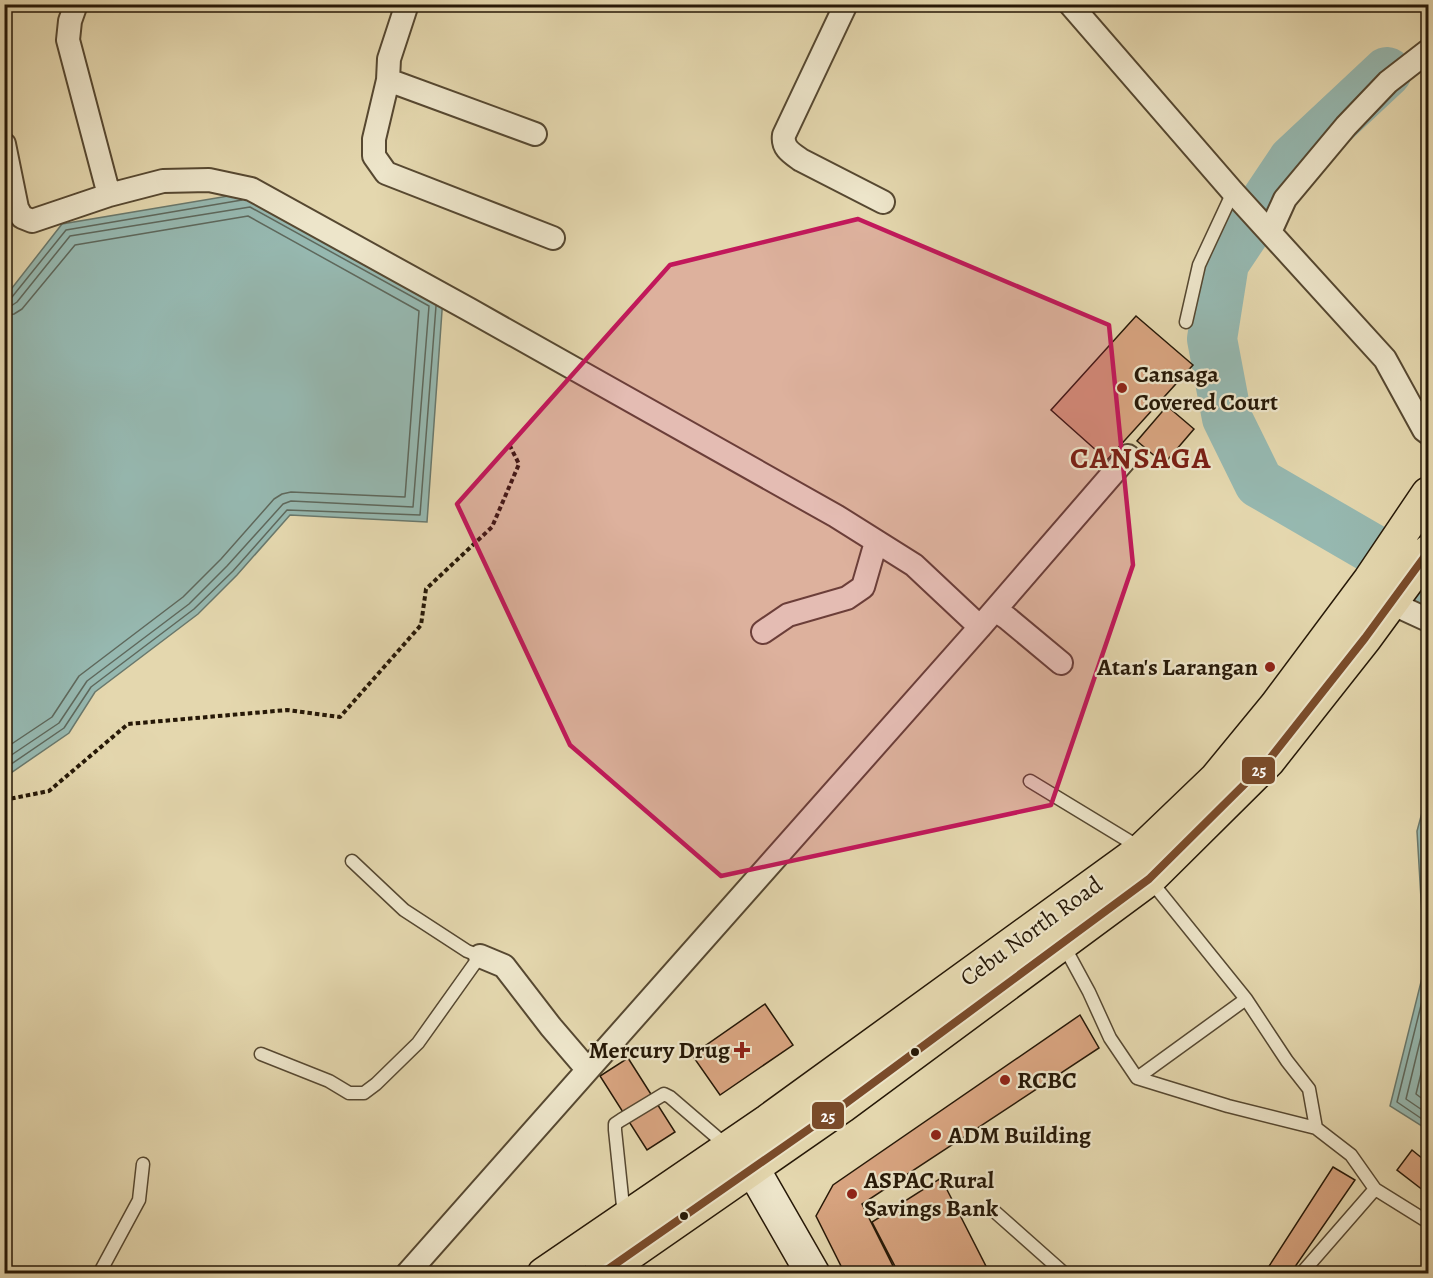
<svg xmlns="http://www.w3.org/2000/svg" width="1433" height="1278" viewBox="0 0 1433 1278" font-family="Alegreya,serif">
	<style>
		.water { fill: #96b8b0; stroke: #69786c; stroke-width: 1.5 }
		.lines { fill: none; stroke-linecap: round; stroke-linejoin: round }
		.shore { stroke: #5e685c; stroke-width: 1.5 }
		.river { stroke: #96b8b0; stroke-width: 50 }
		.building { fill: #d8a480; stroke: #261807; stroke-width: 1.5 }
		.lane-casing { stroke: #564831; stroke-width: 15 }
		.street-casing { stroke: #564831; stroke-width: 26 }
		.secondary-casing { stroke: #261807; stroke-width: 36 }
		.primary-casing { stroke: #261807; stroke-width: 36 }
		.path { stroke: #261807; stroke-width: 4; stroke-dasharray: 4.5 3; stroke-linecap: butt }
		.lane { stroke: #ede5ca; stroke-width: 12 }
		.street { stroke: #ede5ca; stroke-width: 22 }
		.secondary { stroke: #ede5ca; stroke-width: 33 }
		.primary { stroke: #e4d7ae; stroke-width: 33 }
		.bus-1-casing { stroke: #ede5ca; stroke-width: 12 }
		.bus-1 { stroke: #7a4b2a; stroke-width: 8 }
		.marked { fill: #c2185b; fill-opacity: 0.2; stroke: #c2185b; stroke-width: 4.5; stroke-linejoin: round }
		.poi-dot { fill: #8f2418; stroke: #ede5ca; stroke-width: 2 }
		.bus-dot { fill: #261807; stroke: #ede5ca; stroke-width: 2 }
		.labels { text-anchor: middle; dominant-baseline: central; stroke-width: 4.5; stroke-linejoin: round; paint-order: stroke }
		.poi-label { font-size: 24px; font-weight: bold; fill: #261807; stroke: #ede5ca; text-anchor: start }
		.street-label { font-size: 24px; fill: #261807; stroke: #ede5ca }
		.district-label { font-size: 30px; font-weight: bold; letter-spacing: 1.5px; fill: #7a1f14; stroke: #ede5ca }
		.line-badge { stroke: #ede5ca; stroke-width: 2 }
		.badge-label { font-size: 16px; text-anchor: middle; font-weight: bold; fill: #fff }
	</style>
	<rect width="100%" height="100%" fill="#e4d7ae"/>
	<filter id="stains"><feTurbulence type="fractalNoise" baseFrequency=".00333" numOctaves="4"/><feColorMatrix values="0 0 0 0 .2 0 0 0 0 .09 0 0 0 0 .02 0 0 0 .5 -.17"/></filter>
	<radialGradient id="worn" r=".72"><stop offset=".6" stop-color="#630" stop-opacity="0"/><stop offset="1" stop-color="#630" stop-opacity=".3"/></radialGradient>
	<path class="water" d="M252,192L443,297L427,522L290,515L237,575L198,614L95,692L69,733L5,777V297L62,224Z
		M1426,798L1428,800V1130L1390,1106L1425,966L1417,831Z"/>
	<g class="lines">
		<path class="shore" d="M4,299L12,297L66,230L242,200
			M4,307L11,306L17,302L70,236L250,207L429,306L413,507L291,501L283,504L227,566L189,604L87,681L59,723L4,760
			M4,316L14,314L22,309L75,245L248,216L419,311L405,497L291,492L282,494L274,499L221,559L183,597L79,676L52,717L4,749
			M4,769L64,728L91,687L194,609L233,571L287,510L420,515L436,306
			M1428,811L1424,832L1428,918
			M1428,977L1397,1102L1428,1123
			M1428,1008L1406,1099L1428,1114
			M1428,1045L1416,1094L1428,1103"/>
		<path class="river" d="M1387,72L1293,160L1224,263L1212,339L1227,418L1259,483L1428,581"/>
	</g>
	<path class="building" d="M1136,316L1193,365L1107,460L1051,410Z
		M1167,406L1194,429L1164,464L1137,441Z
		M765,1004L793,1045L720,1095L692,1055Z
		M1080,1015L1099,1048L862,1204L897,1274H845L816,1216L833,1185Z
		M628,1058L675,1132L647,1150L600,1076Z
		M1412,1150L1428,1163V1194L1397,1170Z
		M1333,1167L1355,1180L1290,1274H1264Z
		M941,1178L990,1274H899L872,1222Z"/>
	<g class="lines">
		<g class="lane-casing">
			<path id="lane" d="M1186,322L1199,265L1233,192
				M1030,781L1142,849
				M1063,944L1089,992L1110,1038L1137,1078L1228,1106L1316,1128L1351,1155L1375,1189L1428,1222
				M1246,999L1287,1061L1309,1089L1316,1128
				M261,1054L329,1081L349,1093H364L376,1084L418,1043L480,956L467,951L404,910L352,861
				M1137,1078L1246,999L1150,880
				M994,1211L1065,1274
				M624,1216L615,1130V1124L621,1120L664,1094L670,1097L727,1146
				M99,1274L139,1200L143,1164
				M1301,1274L1375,1189"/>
		</g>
		<g class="street-casing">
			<path id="street" d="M76,4L70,21L68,40L109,195
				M407,4L389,59L388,80L535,134
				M846,4L784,135C782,148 791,153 801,160L883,202
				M1070,4L1233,192L1385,359L1424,430L1428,433
				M388,80L374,139V156L386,173L553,238
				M4,144L17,208L22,217L32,221L109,195L163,181L209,180L251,189L470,310L836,516L914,565L980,627
				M1270,232L1285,199L1346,126L1388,82L1428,51
				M1391,603L1428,620
				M995,610L1007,618L1061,663
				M763,632L788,615L847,598L863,587L876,542
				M480,956L504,966L551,1027L587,1069
				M407,1274L980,627L1128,456"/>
		</g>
		<g class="secondary-casing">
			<path id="secondary" d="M739,1145L813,1274"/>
		</g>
		<g class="primary-casing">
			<path id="primary" d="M544,1274L768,1121L1143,849L1216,779L1276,706L1370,580L1428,494
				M600,1274L842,1106L1149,879L1268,761L1365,638L1428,552"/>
		</g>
		<path class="path" d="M4,797L9,799L49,791L128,724L287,710L340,717L421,625L426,589L492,527L519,464L509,444"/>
		<use href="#lane" class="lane"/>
		<use href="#street" class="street"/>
		<use href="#secondary" class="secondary"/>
		<use href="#primary" class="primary"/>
		<g class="bus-1-casing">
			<path id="bus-1" d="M601,1274L842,1106L1149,879L1268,761L1365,638L1428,552"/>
		</g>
		<use href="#bus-1" class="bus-1"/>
	</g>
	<path class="marked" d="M858,219L1109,325L1133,565L1051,805L721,876L570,745L457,504L670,265Z"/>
	<g class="poi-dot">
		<circle cx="1122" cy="388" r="6"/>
		<circle cx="1270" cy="667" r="6"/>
		<path d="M739 1041h6v6h6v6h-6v6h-6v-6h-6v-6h6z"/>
		<circle cx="1005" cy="1080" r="6"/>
		<circle cx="936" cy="1135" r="6"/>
		<circle cx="852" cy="1194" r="6"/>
	</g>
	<g class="bus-dot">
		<circle cx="915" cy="1052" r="5"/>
		<circle cx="684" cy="1216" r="5"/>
	</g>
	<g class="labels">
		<g class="poi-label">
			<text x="1134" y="374">Cansaga<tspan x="1134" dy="28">Covered Court</tspan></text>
			<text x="1258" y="667" text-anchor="end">Atan's Larangan</text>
			<text x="730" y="1050" text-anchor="end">Mercury Drug</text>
			<text x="1017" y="1080">RCBC</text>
			<text x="948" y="1135">ADM Building</text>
			<text x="864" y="1180">ASPAC Rural<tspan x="864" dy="28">Savings Bank</tspan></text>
		</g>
		<g class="street-label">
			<text transform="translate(1031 931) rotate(-36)">Cebu North Road</text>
		</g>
		<g class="district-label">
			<text x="1141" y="458">CANSAGA</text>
		</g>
	</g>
	<g class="line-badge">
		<rect x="1241" y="756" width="35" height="29" rx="6" fill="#7a4b2a"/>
		<rect x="811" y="1101" width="34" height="29" rx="6" fill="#7a4b2a"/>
	</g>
	<g class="badge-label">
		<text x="1259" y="776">25</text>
		<text x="828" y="1122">25</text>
	</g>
	<rect width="1433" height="1278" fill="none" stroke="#e4d7ae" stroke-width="24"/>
	<rect x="6" y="6" width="1421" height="1266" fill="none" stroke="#261807" stroke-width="3"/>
	<rect x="12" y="12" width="1409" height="1254" fill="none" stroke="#261807" stroke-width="1.5"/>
	<rect width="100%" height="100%" filter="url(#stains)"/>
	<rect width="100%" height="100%" fill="url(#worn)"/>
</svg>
